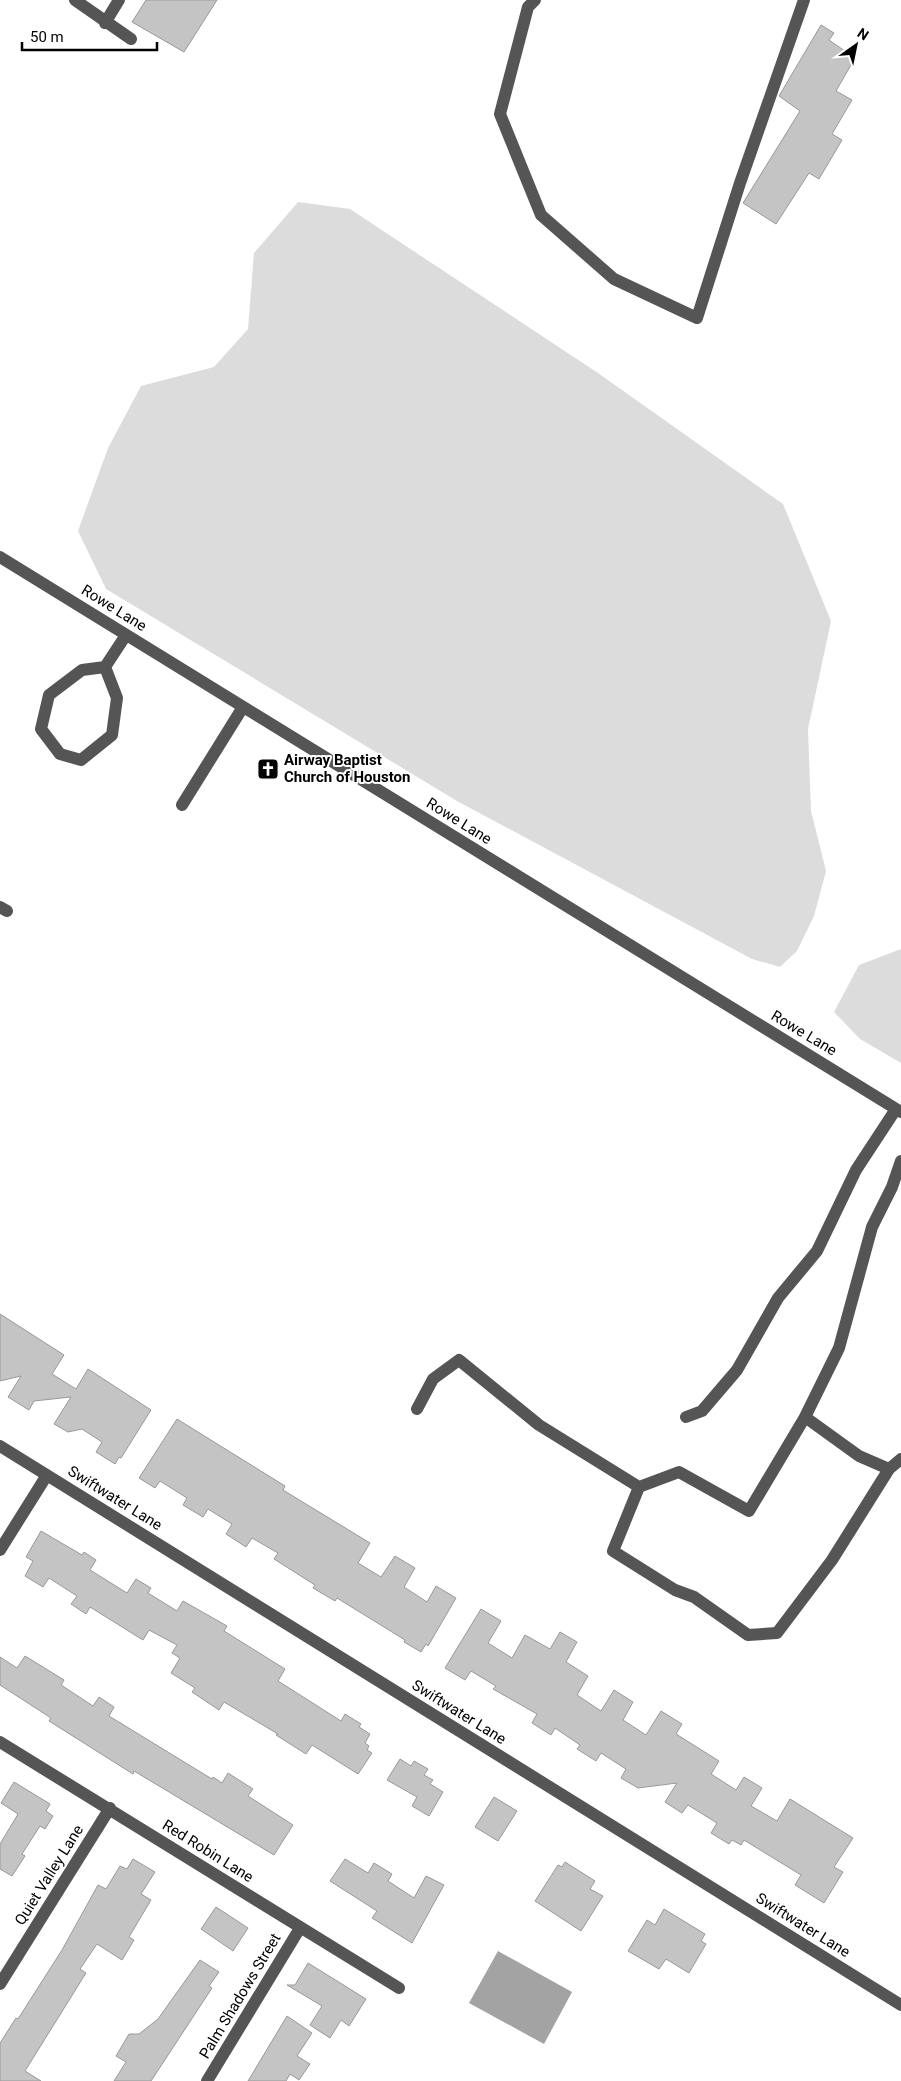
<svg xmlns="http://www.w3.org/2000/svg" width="901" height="2081" viewBox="0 0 901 2081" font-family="Roboto,sans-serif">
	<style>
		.green { fill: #dcdcdc }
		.water { fill: #a3a3a3 }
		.building { fill: #c4c4c4; stroke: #999 }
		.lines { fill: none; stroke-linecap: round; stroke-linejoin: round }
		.minor { stroke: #555; stroke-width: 12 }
		.labels { text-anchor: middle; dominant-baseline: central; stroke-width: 4; stroke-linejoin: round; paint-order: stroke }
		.street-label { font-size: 15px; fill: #000; stroke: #fff }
		.poi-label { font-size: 15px; font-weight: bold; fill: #000; stroke: #fff; text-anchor: start }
	</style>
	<rect width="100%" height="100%" fill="#fff"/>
	<path class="green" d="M298,202L350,209L598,373L783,504L831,621L808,729L811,811L826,871L814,916L797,951L780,967L752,959L457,801L106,589L78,531L108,448L141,386L214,367L248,329L254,253Z
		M901,949V1063L860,1039L834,1012L859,965Z"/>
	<path class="water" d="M498,1951L572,1992L544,2044L469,2003Z"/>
	<path class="building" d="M146,0H217L184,52L132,22Z
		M821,25L834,33L829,40L855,58L836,91L852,100L832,134L842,140L819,179L809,173L776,224L743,203L800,111L779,96Z
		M0,1314L64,1355L52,1374L76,1389L88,1369L151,1410L121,1458L119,1457L115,1464L96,1452L102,1442L82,1429L68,1432L54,1424L71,1397L34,1401L29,1410L8,1397L21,1376L0,1381Z
		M177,1419L285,1486L283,1490L370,1543L358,1563L381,1577L395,1556L415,1568L404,1587L427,1602L436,1586L456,1598L428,1646L426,1644L421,1652L404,1642L405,1640L337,1598L335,1601L313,1588L315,1585L274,1559L278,1553L252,1538L246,1547L226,1534L232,1524L208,1509L203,1517L183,1505L187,1498L160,1481L155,1488L139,1478Z
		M41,1531L82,1555L84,1552L96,1560L90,1570L127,1593L136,1579L151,1588L148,1593L177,1611L183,1601L227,1626L224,1631L285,1669L278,1681L341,1721L345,1714L361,1724L359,1727L370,1734L365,1743L369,1746L367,1750L372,1753L358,1774L312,1745L306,1754L276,1735L278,1734L224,1702L219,1710L192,1692L195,1688L171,1673L180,1658L172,1653L177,1645L149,1630L143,1640L90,1607L86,1614L71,1604L77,1596L49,1578L43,1587L25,1576L33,1561L26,1557Z
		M481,1609L501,1621L488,1643L512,1658L525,1635L550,1649L560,1632L577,1642L566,1662L588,1676L577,1695L601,1711L614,1690L633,1702L623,1720L646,1735L661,1711L682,1724L676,1734L719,1761L711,1774L736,1790L744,1777L762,1788L751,1806L777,1821L790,1799L853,1838L834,1867L843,1872L824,1903L795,1885L801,1875L744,1840L741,1845L732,1840L729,1844L711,1833L717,1823L688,1805L682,1813L665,1802L677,1783L638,1788L621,1778L626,1769L601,1753L596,1761L577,1749L580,1745L555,1728L551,1735L532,1723L537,1714L493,1689L496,1686L471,1671L465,1680L445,1668Z
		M25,1656L64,1680L61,1685L93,1706L99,1697L114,1707L109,1716L212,1779L213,1777L222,1783L228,1773L253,1789L248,1796L293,1825L274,1855L134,1771L133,1774L49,1721L51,1718L0,1685V1657L17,1668Z
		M400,1759L411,1766L414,1761L428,1769L424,1775L433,1780L430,1784L443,1792L429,1816L412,1806L417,1797L387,1780Z
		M14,1782L50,1804L46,1811L53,1816L45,1829L40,1826L22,1854L25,1856L12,1876L0,1869V1844L18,1814L1,1803Z
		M494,1797L517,1811L498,1841L475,1827Z
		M133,1859L155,1872L141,1894L151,1900L129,1937L134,1940L122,1960L97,1944L80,1969L86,1973L25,2071L41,2081H0V2043L16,2018L18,2019L62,1950L98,1885L106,1889L120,1866L127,1869Z
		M345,1859L368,1873L374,1863L392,1874L388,1881L414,1898L426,1876L444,1885L412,1943L372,1918L377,1911L330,1881Z
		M565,1862L595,1881L590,1889L603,1896L581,1931L535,1901L558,1865L562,1867Z
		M216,1907L248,1928L233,1951L201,1929Z
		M664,1909L705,1934L701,1941L706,1944L689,1973L666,1959L659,1969L628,1951L647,1920L655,1925Z
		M200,1960L219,1972L209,1986L212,1988L151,2081H114L126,2062L116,2056L129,2034H139L158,2019Z
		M308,1963L366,1999L349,2026L341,2020L330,2038L310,2025L322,2006L287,1985H295Z
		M287,2016L312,2033L297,2056L310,2064L299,2080L290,2074L286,2081H248Z"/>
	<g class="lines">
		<path class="minor" d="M75,0L131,39
			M535,0L528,7L500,114L541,215L614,279L697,318L740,183L804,0
			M105,23L119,0
			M0,557L901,1112
			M105,667L117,698L112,735L81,760L60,754L41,729L49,695L82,670Z
			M105,667L126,635
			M182,805L243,707
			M0,907L7,911
			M417,1409L433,1379L459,1360L539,1425L639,1487L679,1472L749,1511L805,1417L859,1456L889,1469
			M686,1417L702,1411L737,1370L778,1298L817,1251L856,1170L896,1109
			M805,1417L839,1348L872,1227L892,1187L901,1161
			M0,1446L901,2005
			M639,1487L613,1551L675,1590L694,1597L748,1635L777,1633L832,1560L889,1469L901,1459
			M0,1550L47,1475
			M0,1742L399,1988
			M0,1984L110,1808
			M207,2081L300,1928"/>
	</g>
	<defs>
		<g id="church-square" transform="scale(1.125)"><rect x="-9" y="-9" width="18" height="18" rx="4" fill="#000" stroke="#fff"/><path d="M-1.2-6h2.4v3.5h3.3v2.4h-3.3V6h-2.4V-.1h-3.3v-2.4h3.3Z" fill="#fff"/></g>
	</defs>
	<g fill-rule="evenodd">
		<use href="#church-square" x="268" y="769"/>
	</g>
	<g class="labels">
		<g class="street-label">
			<text transform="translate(114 608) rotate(32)">Rowe Lane</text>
			<text transform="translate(459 821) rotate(32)">Rowe Lane</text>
			<text transform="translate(804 1033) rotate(31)">Rowe Lane</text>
			<text transform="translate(115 1498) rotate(32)">Swiftwater Lane</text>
			<text transform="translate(459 1712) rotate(32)">Swiftwater Lane</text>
			<text transform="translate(208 1851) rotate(32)">Red Robin Lane</text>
			<text transform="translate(49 1875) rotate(-58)">Quiet Valley Lane</text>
			<text transform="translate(803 1925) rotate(32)">Swiftwater Lane</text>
			<text transform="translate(240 1996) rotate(-59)">Palm Shadows Street</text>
		</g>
		<g class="poi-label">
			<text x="284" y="760">Airway Baptist<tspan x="284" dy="17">Church of Houston</tspan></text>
		</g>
	</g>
	<g transform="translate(856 45) rotate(33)" stroke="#ffffff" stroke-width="4" paint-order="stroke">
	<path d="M0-4L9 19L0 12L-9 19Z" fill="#000000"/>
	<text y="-8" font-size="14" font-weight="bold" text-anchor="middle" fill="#000000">N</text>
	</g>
	<path d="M22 42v8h135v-8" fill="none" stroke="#000000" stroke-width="2.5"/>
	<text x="30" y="42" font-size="15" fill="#000000" stroke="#ffffff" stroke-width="4" paint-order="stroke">50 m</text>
</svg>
